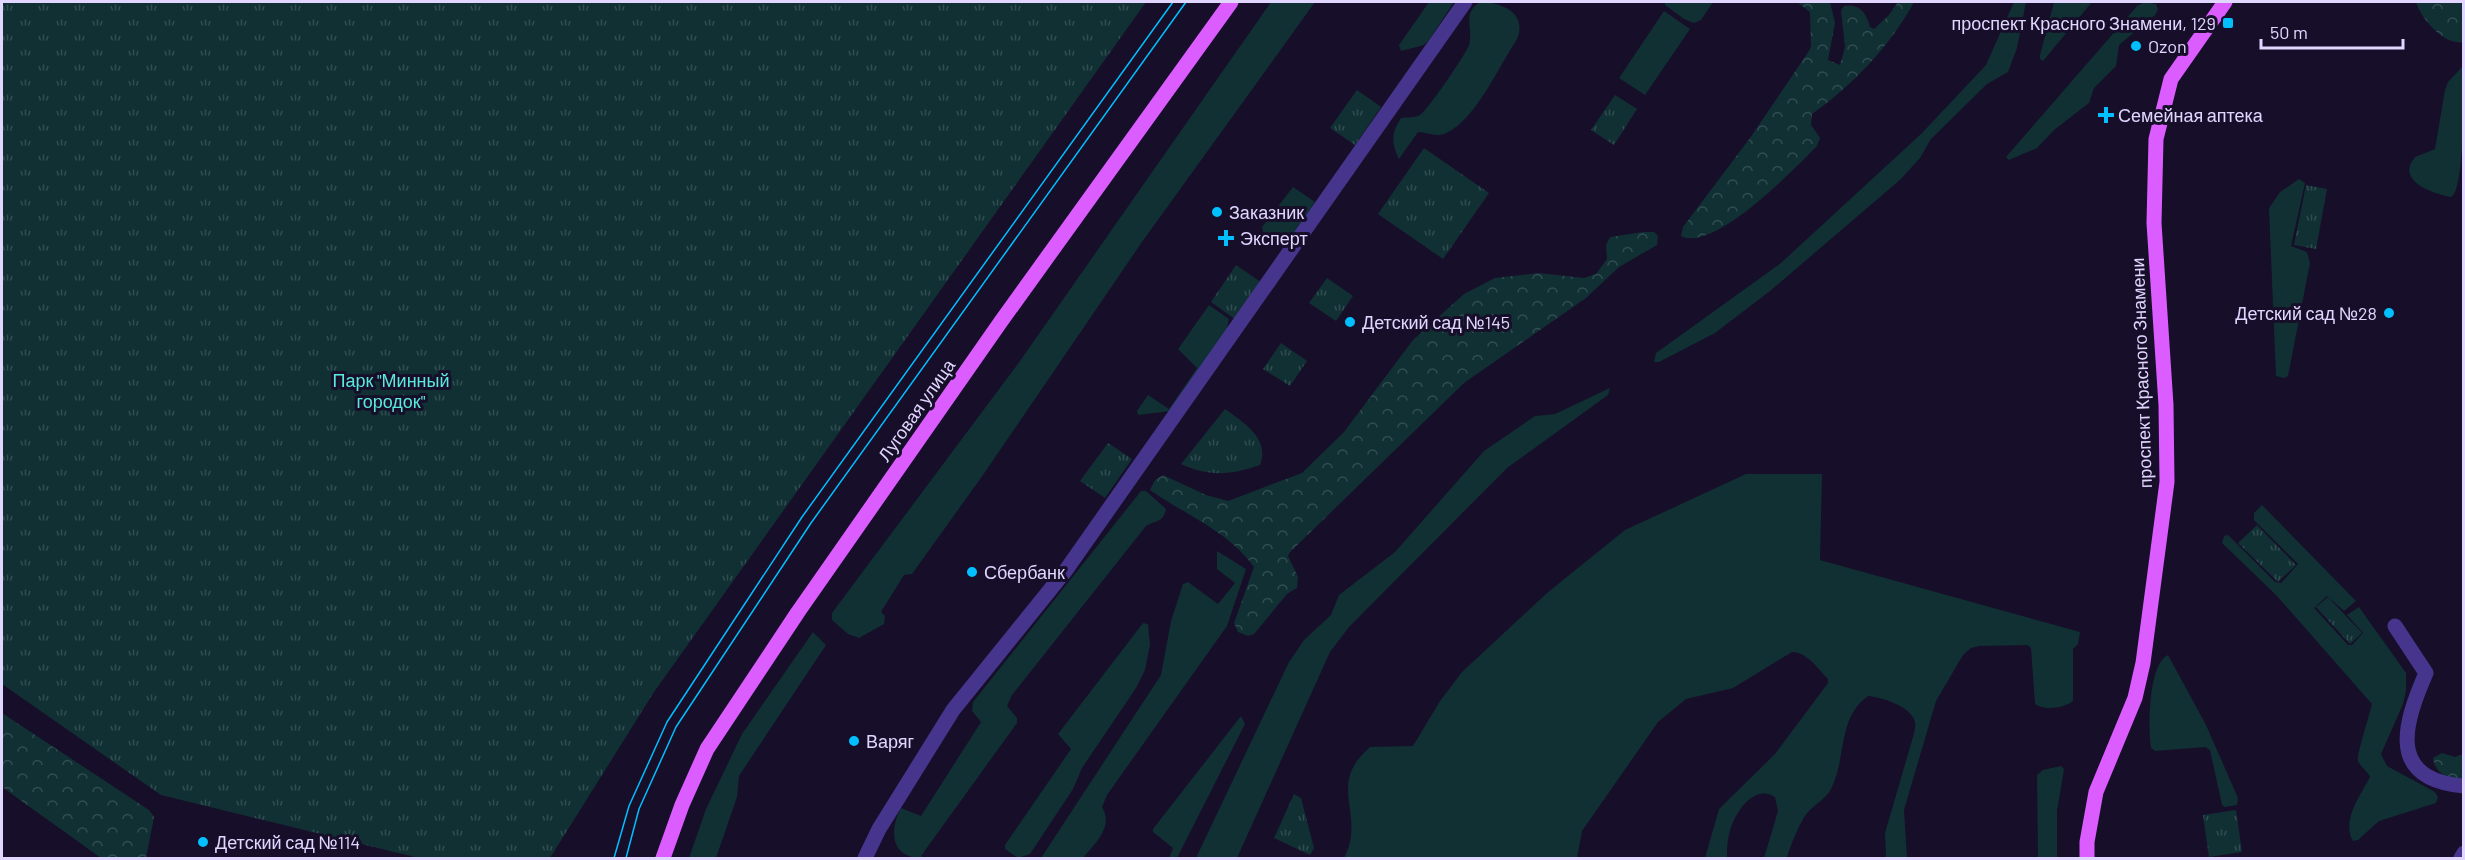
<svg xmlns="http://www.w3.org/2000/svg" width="2465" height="860" viewBox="0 0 2465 860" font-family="Barlow,sans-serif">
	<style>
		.grass { fill: #103034 }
		.forest { fill: url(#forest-crowns) }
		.park { fill: url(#park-tufts) }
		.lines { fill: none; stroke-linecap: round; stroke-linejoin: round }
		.minor { stroke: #46358c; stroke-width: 15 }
		.major { stroke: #db5dff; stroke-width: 15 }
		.tram { stroke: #02bfff; stroke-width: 1.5 }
		.poi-dot { fill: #02bfff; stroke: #170e29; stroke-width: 2 }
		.labels { text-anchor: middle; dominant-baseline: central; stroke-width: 6; stroke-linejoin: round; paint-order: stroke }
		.poi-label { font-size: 18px; fill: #e1d6ff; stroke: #170e29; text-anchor: start }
		.street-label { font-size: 18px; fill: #e1d6ff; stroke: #170e29 }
		.park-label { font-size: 18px; fill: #58eadc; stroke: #170e29 }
	</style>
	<defs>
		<pattern id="forest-crowns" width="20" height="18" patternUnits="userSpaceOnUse" patternTransform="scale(1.5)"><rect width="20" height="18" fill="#103034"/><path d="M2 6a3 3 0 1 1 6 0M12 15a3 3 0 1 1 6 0" fill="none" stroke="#324d52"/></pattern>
		<pattern id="park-tufts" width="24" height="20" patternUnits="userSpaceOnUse" patternTransform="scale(1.5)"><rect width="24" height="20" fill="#103034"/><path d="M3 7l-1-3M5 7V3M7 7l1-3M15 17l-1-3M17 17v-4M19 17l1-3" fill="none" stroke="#324d52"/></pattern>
	</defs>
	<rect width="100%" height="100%" fill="#170e29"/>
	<path class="grass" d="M1271,2H1315L1142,242L983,475L912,574L904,575L881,612L885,616L884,624L859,638L848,634L832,620V613L1020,361Z
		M1429,2H1454L1429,40L1424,45L1401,51L1399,45Z
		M1480,2C1501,2 1528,13 1517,39C1500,65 1474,122 1446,133C1435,138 1428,132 1418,132L1399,159C1391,143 1391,133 1401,118C1407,117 1415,118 1420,115C1428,110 1466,54 1469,45C1474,28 1461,14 1480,2Z
		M1665,2H1713L1701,20L1694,23L1684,19L1665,5Z
		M2014,2H2026L2017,48L2008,72L1987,84L1931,139L1920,158L1901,179L1770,291L1715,333L1659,362H1654L1656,353L1781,263L1922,133L1986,65Z
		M2054,2H2092L2043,61L2040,59V55Z
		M2145,2L2156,4L2158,9L2155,15L2119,45L2116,66L2094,88L2089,103L2054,130L2037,148L2009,160L2006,157L2137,6Z
		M1664,11L1690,29L1645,95L1619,78Z
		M2463,66C2464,87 2465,192 2451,197C2432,194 2395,180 2415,157L2435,149L2445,90L2448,82Z
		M2299,179L2305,183L2291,246L2307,252L2310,263L2288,376L2284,378L2276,376L2269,208L2280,192Z
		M1293,187L1315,202L1284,248L1264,235L1262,227Z
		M1209,305L1229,319L1226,332L1171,411L1138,415L1137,411L1148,395L1169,409L1197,368L1178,349Z
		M1610,388L1608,395L1507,468L1349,627L1330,652L1237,858H1196L1289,662L1304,640L1331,615L1339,595L1395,552L1484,451L1535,416L1555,414Z
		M1746,474H1822L1820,560L2080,632L2078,644L2073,649V701C2065,708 2044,711 2035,704L2031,648L2027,645L1980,646L1971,648L1963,655L1936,701L1904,810L1907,858H1886L1885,833L1913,737C1914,733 1916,726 1915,722C1911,706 1881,697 1868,696C1837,718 1847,758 1831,789C1826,799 1815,804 1808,812C1801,819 1789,849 1787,858H1764L1778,811L1775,797C1753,783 1733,815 1729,835C1727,842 1727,851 1727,858H1705L1719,809L1775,754L1828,683V679C1818,669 1807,652 1792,652L1733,688L1686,699L1658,722L1582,831L1577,858H1344C1367,813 1325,786 1370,747L1413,746L1440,701L1462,672L1547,593L1625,530Z
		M1141,491H1146L1166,509C1163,523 1156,520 1146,526L1012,695L1007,706L1017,718V723L921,856L923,858C892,859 888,832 901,808L921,816L981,722L972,711L973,702Z
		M2262,505L2356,601L2344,611L2327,596L2314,608L2348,645H2352L2363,633L2347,615L2359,607L2406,673V691L2403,704L2381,754L2387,766L2435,792L2438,797L2436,803L2379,821L2358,840L2353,841C2341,821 2361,794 2370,777C2368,771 2361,768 2358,761C2356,756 2370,714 2372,704L2277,596L2222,543L2224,536L2228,535L2275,582L2281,583L2298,564L2254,520V513Z
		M1217,551L1246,569L1227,626L1107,795L1102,807C1114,827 1095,843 1083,858H1041L1161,675L1171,621L1183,584L1188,582L1218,604L1235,583L1217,569Z
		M1143,623L1148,624L1150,645L1145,670L1136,688L1082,768L1073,789L1030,854L1018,858L1005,849V845L1071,749L1058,734Z
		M813,632L826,645L739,776L737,797L716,858H689L706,809L742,734Z
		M2168,655L2206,725L2238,798L2237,805L2225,807L2222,805L2210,750L2205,747L2155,751L2151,748C2148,729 2148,664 2168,655Z
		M1241,716L1245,724L1177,858H1169L1173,848L1153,832V829Z
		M2061,766L2064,769L2057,811V858H2038L2037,775L2043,770Z"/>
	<path class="forest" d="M1797,2H1830L1835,23L1828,60L1840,65L1845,47L1841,11L1844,6C1860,3 1866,13 1870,27L1874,29L1889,15L1898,2H1914C1890,46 1853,85 1812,114L1811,125L1820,138L1817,146C1794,169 1714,253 1681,236L1683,227L1750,138L1809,51L1811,46L1810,12Z
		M2416,2H2463V42C2445,46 2421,19 2416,2Z
		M1643,232H1654L1658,236L1657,245L1619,267L1586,298L1464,383L1290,552L1288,556L1298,577L1297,588L1287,594L1254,634L1248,636L1238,632L1234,623L1254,567C1227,530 1185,515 1150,490L1155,480L1163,475L1206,495L1228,501L1302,473L1344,432L1413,340L1464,294L1495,278L1538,273L1584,278L1596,274L1607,259L1606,245L1610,237Z
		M2,713L149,810L154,817L146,858H101L2,787Z
		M2442,753L2455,757L2463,754V782C2450,778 2435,775 2433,758Z"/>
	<path class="park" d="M2,2H1146L654,692L550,858H419L161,795L2,684Z
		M1357,90L1381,107L1355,145L1330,128Z
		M1615,95L1637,109L1614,145L1591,130Z
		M1424,148L1489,193L1443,259L1378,214Z
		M2306,185L2327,189L2316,249L2294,245Z
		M1236,265L1262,283L1236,320L1211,302Z
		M1327,278L1353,296L1336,321L1309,303Z
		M1281,343L1307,361L1290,386L1263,369Z
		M1225,409C1244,423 1270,438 1260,465C1231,475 1209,477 1181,464Z
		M1108,443L1132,459L1105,498L1080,481Z
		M2257,525L2296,565L2278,582L2238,543Z
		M2328,597L2362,633L2350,644L2316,607Z
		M1294,794L1301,798L1314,848L1310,855L1274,838Z
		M2236,810L2242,852L2209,857L2203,815Z"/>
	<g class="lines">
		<path class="minor" d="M2395,626L2426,673C2404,724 2386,779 2464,786
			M865,858L879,829L953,710L1066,570L1465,2
			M2461,858L2464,853"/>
		<path class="major" d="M663,858L682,805L707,749L798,612L1002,320L1231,2
			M2087,858V842L2096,792L2135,698L2143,663L2167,482L2166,405L2154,223L2156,139L2171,79L2225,2"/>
		<path class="tram" d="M614,858L629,806L667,722L802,517L1173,2
			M626,858L639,809L676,727L811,523L1186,2"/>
	</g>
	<g class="poi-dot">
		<rect x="2222" y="17" width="12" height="12" rx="3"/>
		<circle cx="2136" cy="46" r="6"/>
		<path d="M2103 106h6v6h6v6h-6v6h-6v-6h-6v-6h6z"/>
		<circle cx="1217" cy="212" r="6"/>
		<path d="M1223 229h6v6h6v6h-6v6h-6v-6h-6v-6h6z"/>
		<circle cx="2389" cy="313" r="6"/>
		<circle cx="1350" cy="322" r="6"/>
		<circle cx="972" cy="572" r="6"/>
		<circle cx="854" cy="741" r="6"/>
		<circle cx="203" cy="842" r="6"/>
	</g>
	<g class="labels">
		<g class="poi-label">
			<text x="2216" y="23" text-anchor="end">проспект Красного Знамени, 129</text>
			<text x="2148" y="46">Ozon</text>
			<text x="2118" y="115">Семейная аптека</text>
			<text x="1229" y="212">Заказник</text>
			<text x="1240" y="238">Эксперт</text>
			<text x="2377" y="313" text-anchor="end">Детский сад №28</text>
			<text x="1362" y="322">Детский сад №145</text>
			<text x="984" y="572">Сбербанк</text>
			<text x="866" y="741">Варяг</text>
			<text x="215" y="842">Детский сад №114</text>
		</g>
		<g class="street-label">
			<text transform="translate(2141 373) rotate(-92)">проспект Красного Знамени</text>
			<text transform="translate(916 410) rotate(-55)">Луговая улица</text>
		</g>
		<g class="park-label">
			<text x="391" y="380">Парк "Минный<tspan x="391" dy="21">городок"</tspan></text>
		</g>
	</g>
	<rect width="2465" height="860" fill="none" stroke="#e1d6ff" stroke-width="6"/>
	<path d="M2261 39v9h142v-9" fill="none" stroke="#e1d6ff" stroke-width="3"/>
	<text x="2270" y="39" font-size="18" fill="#e1d6ff" stroke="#170e29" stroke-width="4.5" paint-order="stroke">50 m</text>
</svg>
